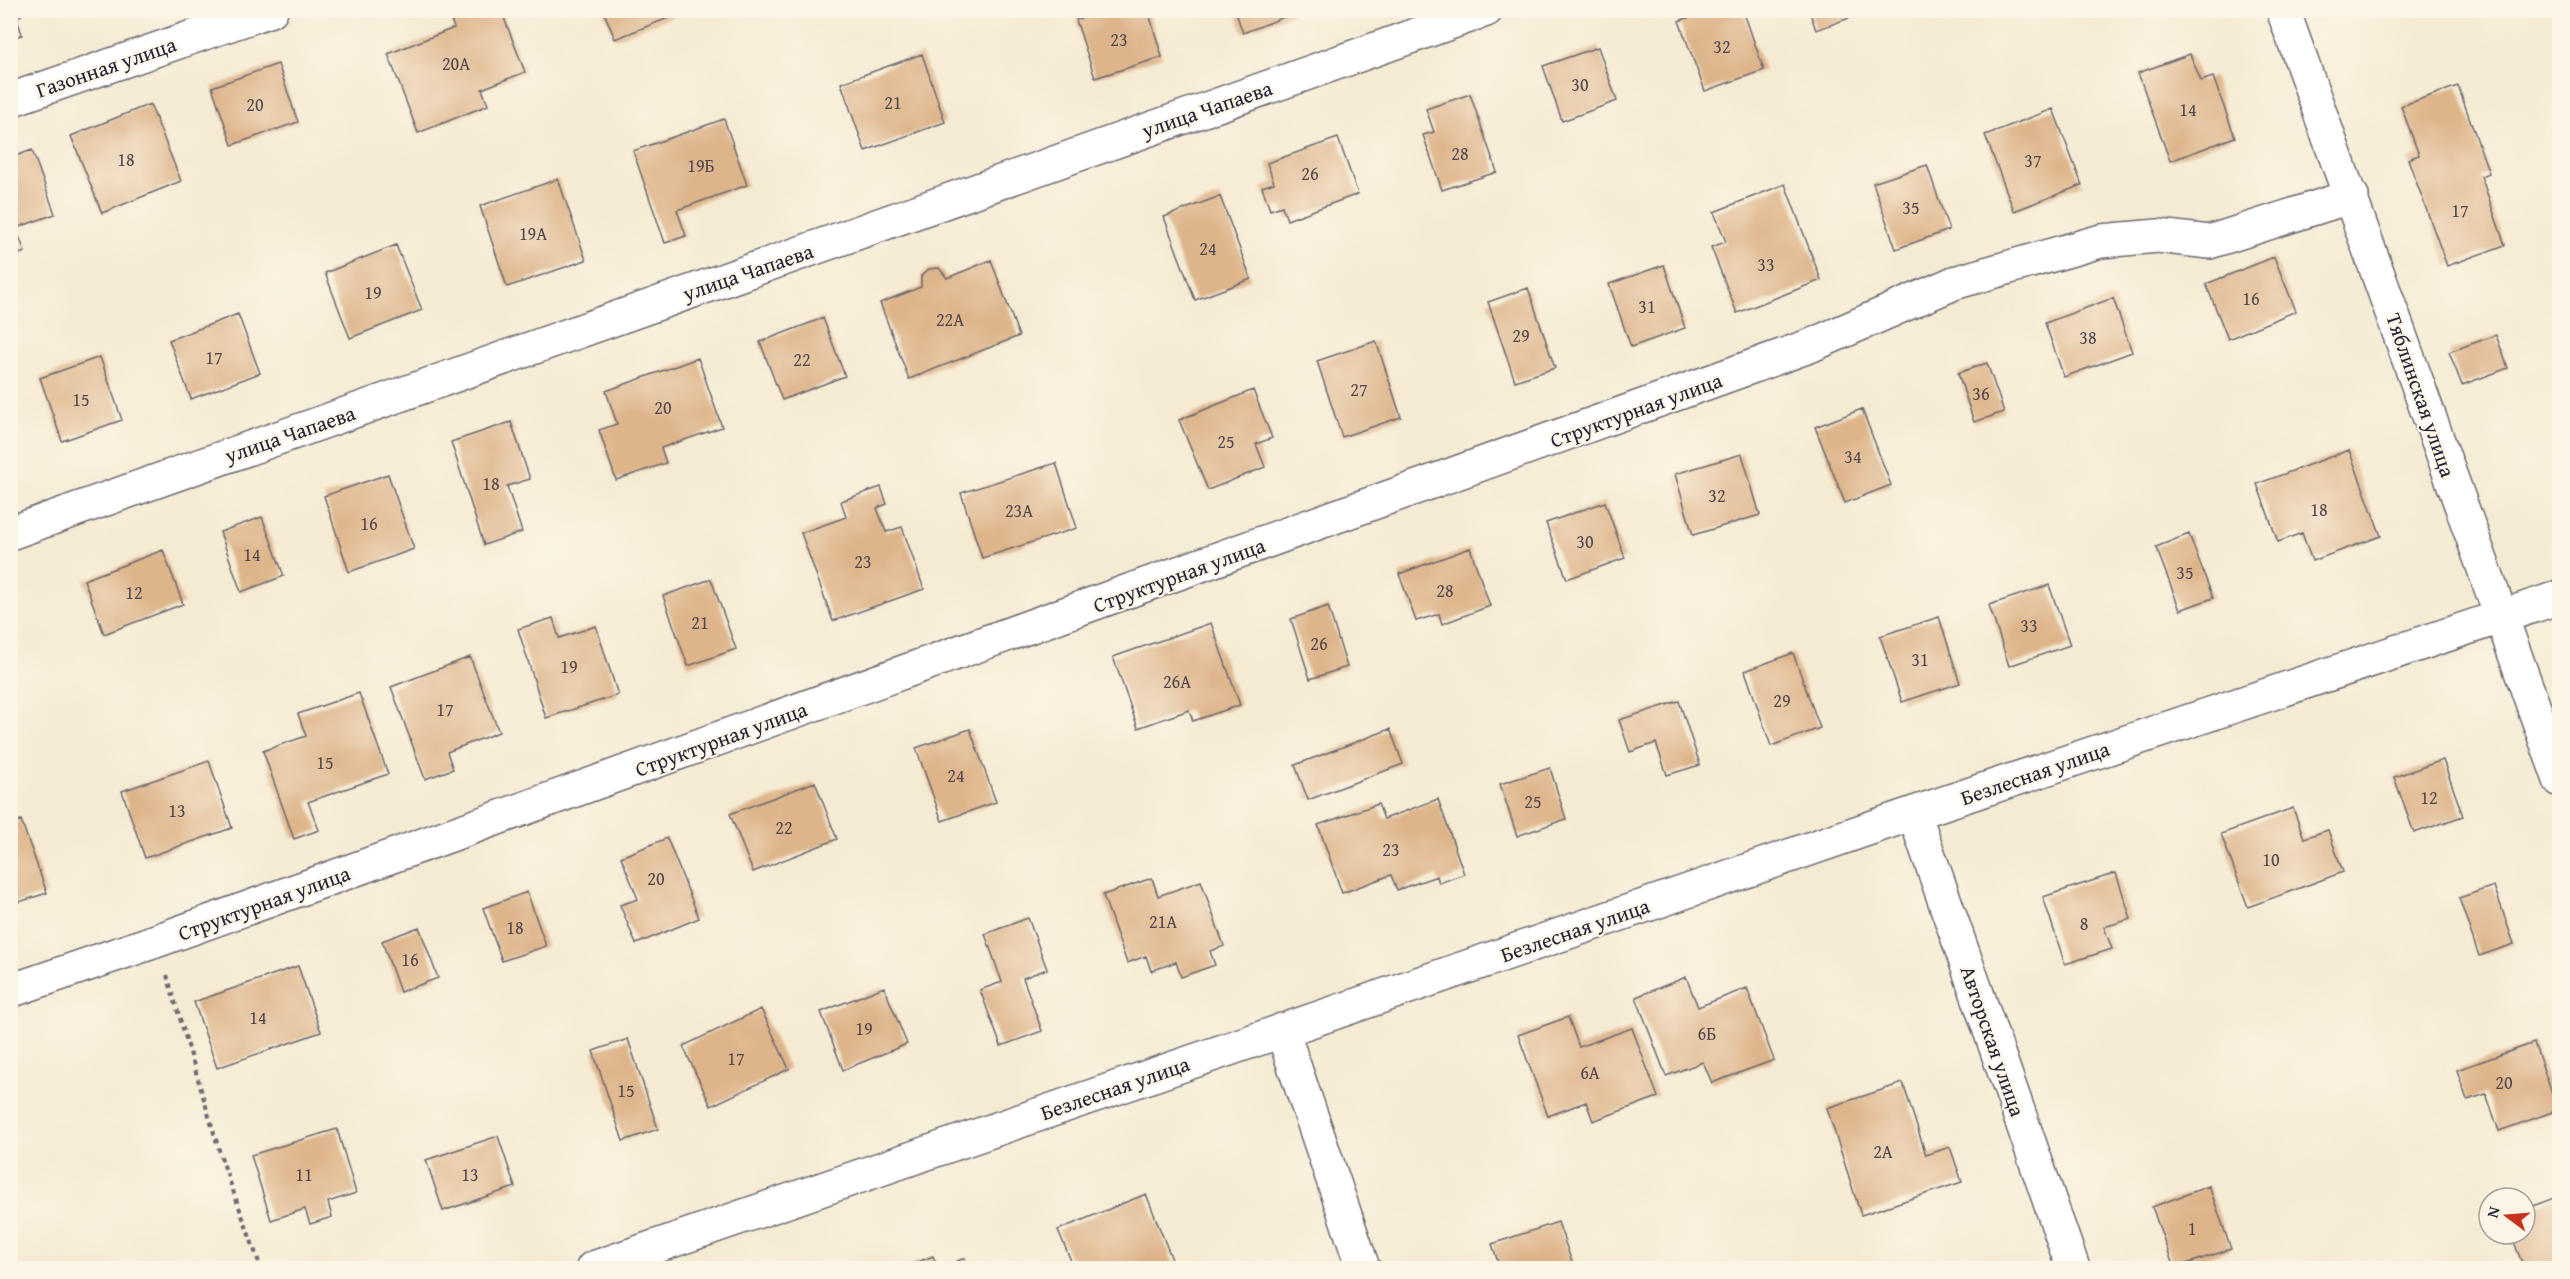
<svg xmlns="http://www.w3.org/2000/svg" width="2570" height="1279" viewBox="0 0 2570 1279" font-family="'Gentium Book Plus',serif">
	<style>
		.building { fill: #deb58b }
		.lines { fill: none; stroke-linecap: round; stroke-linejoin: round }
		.street-casing { stroke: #6c6870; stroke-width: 36 }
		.path { stroke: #6c6870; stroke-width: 4; stroke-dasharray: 4.5 4.5; stroke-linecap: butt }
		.street { stroke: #fff; stroke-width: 33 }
		.labels { text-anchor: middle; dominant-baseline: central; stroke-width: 4.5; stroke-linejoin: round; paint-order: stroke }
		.number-label { font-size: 18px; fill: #51474f }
		.street-label { font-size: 21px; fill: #22223b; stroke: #fcf5e5 }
	</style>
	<rect width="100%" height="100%" fill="#fcf5e5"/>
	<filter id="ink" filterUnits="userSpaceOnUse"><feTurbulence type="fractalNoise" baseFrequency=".0167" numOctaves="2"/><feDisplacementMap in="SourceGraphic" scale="12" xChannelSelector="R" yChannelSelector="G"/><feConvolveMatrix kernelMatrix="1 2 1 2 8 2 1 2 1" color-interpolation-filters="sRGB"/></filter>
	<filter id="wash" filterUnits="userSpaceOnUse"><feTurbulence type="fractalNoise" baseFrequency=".008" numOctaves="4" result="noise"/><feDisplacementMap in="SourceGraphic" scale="24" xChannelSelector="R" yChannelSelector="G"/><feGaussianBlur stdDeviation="1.35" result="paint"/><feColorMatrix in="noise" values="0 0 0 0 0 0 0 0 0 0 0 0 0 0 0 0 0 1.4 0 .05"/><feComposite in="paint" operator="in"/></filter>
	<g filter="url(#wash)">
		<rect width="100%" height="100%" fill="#f5ebd3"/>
		<g id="blocks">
			<path class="building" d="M10,10H28L17,18L22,35L10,38Z
				M467,10H501L525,72L482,89L488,105L418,133L388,54L454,28L450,17Z
				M603,10H686V11L615,39Z
				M1108,10H1148L1162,57L1095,78L1076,20Z
				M1235,10H1291L1292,14L1243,33Z
				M1710,10H1743L1764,70L1705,91L1679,21Z
				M1809,10H1869V11L1816,30Z
				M1598,47L1617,101L1562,121L1543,66Z
				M922,54L945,122L865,151L841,83Z
				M2190,54L2201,81L2213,77L2235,137L2170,161L2138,73Z
				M278,64L298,122L232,145L212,87Z
				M2458,86L2489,173L2481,176L2505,245L2447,266L2408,159L2419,155L2401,106Z
				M1470,94L1497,172L1442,190L1423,135L1434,132L1426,109Z
				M150,104L181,181L102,213L71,136Z
				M2053,109L2082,185L2014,211L1985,135Z
				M724,119L747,185L677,210L686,236L665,243L633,151Z
				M1338,138L1358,194L1287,220L1282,206L1270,210L1262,187L1274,183L1267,163Z
				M32,150L55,214L16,228L25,252L10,257V158Z
				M1927,165L1949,230L1896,249L1873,183Z
				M558,179L586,260L507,287L480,206Z
				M1785,184L1821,280L1737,313L1711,247L1726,242L1714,212Z
				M1220,196L1251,279L1195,300L1164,217Z
				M396,245L422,310L350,338L325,273Z
				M2274,257L2296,311L2228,339L2206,284Z
				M991,260L1019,336L909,379L880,303L921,287V276L929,269L939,268L947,278Z
				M1664,265L1685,328L1631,347L1609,284Z
				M1528,288L1555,368L1515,381L1488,302Z
				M2113,298L2132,352L2064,377L2045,323Z
				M238,314L260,373L191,399L169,340Z
				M823,318L845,376L782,400L760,342Z
				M2496,335L2508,368L2462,385L2449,352Z
				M1376,341L1401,417L1342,437L1317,361Z
				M100,357L122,420L62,441L40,378Z
				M698,358L722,427L661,448L666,463L616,480L599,430L617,424L606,391Z
				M1987,363L2004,412L1974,422L1958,373Z
				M1253,390L1272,438L1256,444L1265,467L1208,490L1179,420Z
				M1862,409L1891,485L1845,503L1815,427Z
				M511,422L530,479L507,486L522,532L484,545L451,442Z
				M2349,450L2381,536L2312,561L2302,533L2278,542L2257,484Z
				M1742,454L1760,515L1693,535L1675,474Z
				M1056,463L1077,528L982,558L961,493Z
				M388,474L414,549L349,572L324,496Z
				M881,487L887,504L877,508L886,532L902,527L924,589L833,621L801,533L846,517L841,501Z
				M1605,502L1625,558L1567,579L1546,523Z
				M262,517L284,576L241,592L220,532Z
				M2189,534L2213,598L2180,610L2156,547Z
				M1470,548L1490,606L1442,624L1439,614L1416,621L1399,574Z
				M163,550L183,604L104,634L84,580Z
				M711,579L736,649L688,666L663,596Z
				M2049,585L2070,645L2009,666L1989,605Z
				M1328,606L1347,667L1310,679L1291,619Z
				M1939,617L1960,683L1902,702L1880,636Z
				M553,618L559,638L596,626L618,695L546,718L518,629Z
				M1211,623L1240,705L1193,721L1189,710L1138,728L1113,657Z
				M1793,653L1820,728L1771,746L1745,671Z
				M470,657L499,732L447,752L453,769L425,779L391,687Z
				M359,693L388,774L308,802L319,830L294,839L263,751L306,736L298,714Z
				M1679,701L1700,765L1667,775L1656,743L1630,752L1619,720Z
				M970,729L996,802L942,821L916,748Z
				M1390,729L1403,764L1308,800L1295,765Z
				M2443,760L2463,816L2414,833L2394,777Z
				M209,761L232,828L145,858L122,791Z
				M1550,768L1566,819L1517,836L1500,784Z
				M815,782L837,839L753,872L730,814Z
				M1438,799L1464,874L1439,883L1437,876L1397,890L1391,875L1342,893L1318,825L1378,804L1384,819Z
				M2293,808L2304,838L2328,830L2343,872L2248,907L2221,834Z
				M21,820L47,893L10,905V824Z
				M667,838L699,918L636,944L620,905L638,899L621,857Z
				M2116,873L2131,919L2104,927L2112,949L2065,964L2043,897Z
				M1152,878L1158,896L1201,881L1224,946L1210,951L1215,965L1181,977L1176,962L1151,971L1146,956L1127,963L1103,895Z
				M2494,886L2514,944L2479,956L2459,898Z
				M527,892L546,946L502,961L483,908Z
				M1028,918L1047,969L1023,978L1042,1031L1001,1046L980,990L1002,982L985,934Z
				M419,927L438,978L400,992L382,941Z
				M298,966L321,1032L217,1068L194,1002Z
				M1686,977L1698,1007L1747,988L1774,1060L1712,1083L1703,1062L1666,1076L1636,997Z
				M884,987L907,1044L843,1070L821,1012Z
				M761,1009L789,1069L711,1106L683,1046Z
				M1568,1017L1579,1047L1632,1028L1658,1097L1593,1121L1586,1102L1548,1116L1518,1035Z
				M628,1039L658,1129L623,1141L593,1051Z
				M2534,1043L2558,1110L2499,1131L2486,1094L2467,1100L2457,1070Z
				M1903,1083L1926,1155L1950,1147L1962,1182L1861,1215L1827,1108Z
				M337,1129L356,1193L328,1202L332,1217L310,1224L305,1209L271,1220L251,1155Z
				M498,1136L515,1187L443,1211L426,1160Z
				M2209,1186L2231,1249L2174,1268L2152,1207Z
				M1146,1194L1175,1267L1074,1268L1058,1230Z
				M2559,1196V1268H2524L2511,1234H2525V1209Z
				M1558,1222L1574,1268H1500L1492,1244Z
				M933,1256L938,1268H903Z
				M965,1258L969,1268H940Z"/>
		</g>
	</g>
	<g filter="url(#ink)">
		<use href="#blocks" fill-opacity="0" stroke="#6c6870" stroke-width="1.5"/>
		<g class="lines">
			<g class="street-casing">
				<path id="street" d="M2283,10L2560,780
					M10,100L271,10
					M10,533L1486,10
					M1914,813L2073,1268
					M10,991L156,941L1812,345L1954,283L2101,241L2158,236L2209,242L2352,196
					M1282,1030L1363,1268
					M593,1268L1914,813L2560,597"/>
			</g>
			<path class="path" d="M167,975L222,1160L261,1268"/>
			<use href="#street" class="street"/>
		</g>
	</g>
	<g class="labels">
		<g class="number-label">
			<text x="1119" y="39">23</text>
			<text x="1722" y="46">32</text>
			<text x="456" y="63">20А</text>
			<text x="1580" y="84">30</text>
			<text x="893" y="102">21</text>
			<text x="255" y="104">20</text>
			<text x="2188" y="109">14</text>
			<text x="1460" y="153">28</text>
			<text x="126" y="159">18</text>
			<text x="2033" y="160">37</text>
			<text x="701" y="165">19Б</text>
			<text x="1310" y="173">26</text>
			<text x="1911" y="207">35</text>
			<text x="2460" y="210">17</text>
			<text x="533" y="233">19А</text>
			<text x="1208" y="248">24</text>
			<text x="1766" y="264">33</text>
			<text x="373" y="292">19</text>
			<text x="2251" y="298">16</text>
			<text x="1647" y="306">31</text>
			<text x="950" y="319">22А</text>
			<text x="1521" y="335">29</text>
			<text x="2088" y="337">38</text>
			<text x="214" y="357">17</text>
			<text x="802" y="359">22</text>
			<text x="1359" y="389">27</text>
			<text x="1981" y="393">36</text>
			<text x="81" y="399">15</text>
			<text x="663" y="407">20</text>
			<text x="1226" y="441">25</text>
			<text x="1853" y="456">34</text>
			<text x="491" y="483">18</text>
			<text x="1717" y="495">32</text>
			<text x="2319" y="509">18</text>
			<text x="1019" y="510">23А</text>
			<text x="369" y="523">16</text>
			<text x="1585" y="541">30</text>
			<text x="252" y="554">14</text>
			<text x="863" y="561">23</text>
			<text x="2185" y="572">35</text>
			<text x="1445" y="590">28</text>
			<text x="134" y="592">12</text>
			<text x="700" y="622">21</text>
			<text x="2029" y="625">33</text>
			<text x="1319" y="643">26</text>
			<text x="1920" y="659">31</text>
			<text x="569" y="666">19</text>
			<text x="1177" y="681">26А</text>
			<text x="1782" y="700">29</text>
			<text x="445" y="709">17</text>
			<text x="325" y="762">15</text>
			<text x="956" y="775">24</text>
			<text x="2429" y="797">12</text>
			<text x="1533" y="801">25</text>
			<text x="177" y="810">13</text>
			<text x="784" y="827">22</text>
			<text x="1391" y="849">23</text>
			<text x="2271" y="859">10</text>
			<text x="656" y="878">20</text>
			<text x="1163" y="921">21А</text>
			<text x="2084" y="923">8</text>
			<text x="515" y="927">18</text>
			<text x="410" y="959">16</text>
			<text x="258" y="1017">14</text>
			<text x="864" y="1028">19</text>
			<text x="1707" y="1033">6Б</text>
			<text x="736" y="1058">17</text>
			<text x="1590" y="1072">6А</text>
			<text x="2504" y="1082">20</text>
			<text x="626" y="1090">15</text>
			<text x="1883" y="1151">2А</text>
			<text x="304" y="1174">11</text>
			<text x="470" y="1174">13</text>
			<text x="2192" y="1228">1</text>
		</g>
		<g class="street-label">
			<text transform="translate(106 67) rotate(-19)">Газонная улица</text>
			<text transform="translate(1207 109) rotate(-19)">улица Чапаева</text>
			<text transform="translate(748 272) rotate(-19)">улица Чапаева</text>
			<text transform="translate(2421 395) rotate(71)">Тяблинская улица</text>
			<text transform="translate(1636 410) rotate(-20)">Структурная улица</text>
			<text transform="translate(290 434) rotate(-19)">улица Чапаева</text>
			<text transform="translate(1179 575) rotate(-20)">Структурная улица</text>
			<text transform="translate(721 739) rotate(-20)">Структурная улица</text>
			<text transform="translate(2035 773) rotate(-19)">Безлесная улица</text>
			<text transform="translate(264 903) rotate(-20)">Структурная улица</text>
			<text transform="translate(1575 930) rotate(-19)">Безлесная улица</text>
			<text transform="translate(1993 1041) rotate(71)">Авторская улица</text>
			<text transform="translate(1115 1088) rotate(-19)">Безлесная улица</text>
		</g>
	</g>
	<rect width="2570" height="1279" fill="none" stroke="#fcf5e5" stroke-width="36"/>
	<g transform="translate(2507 1216) rotate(286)"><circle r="28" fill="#fcf5e5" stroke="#a5a1a1" stroke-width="1.5"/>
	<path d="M0-4.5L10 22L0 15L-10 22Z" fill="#c8321e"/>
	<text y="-9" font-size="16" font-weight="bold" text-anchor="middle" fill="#22223b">N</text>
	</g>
</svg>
